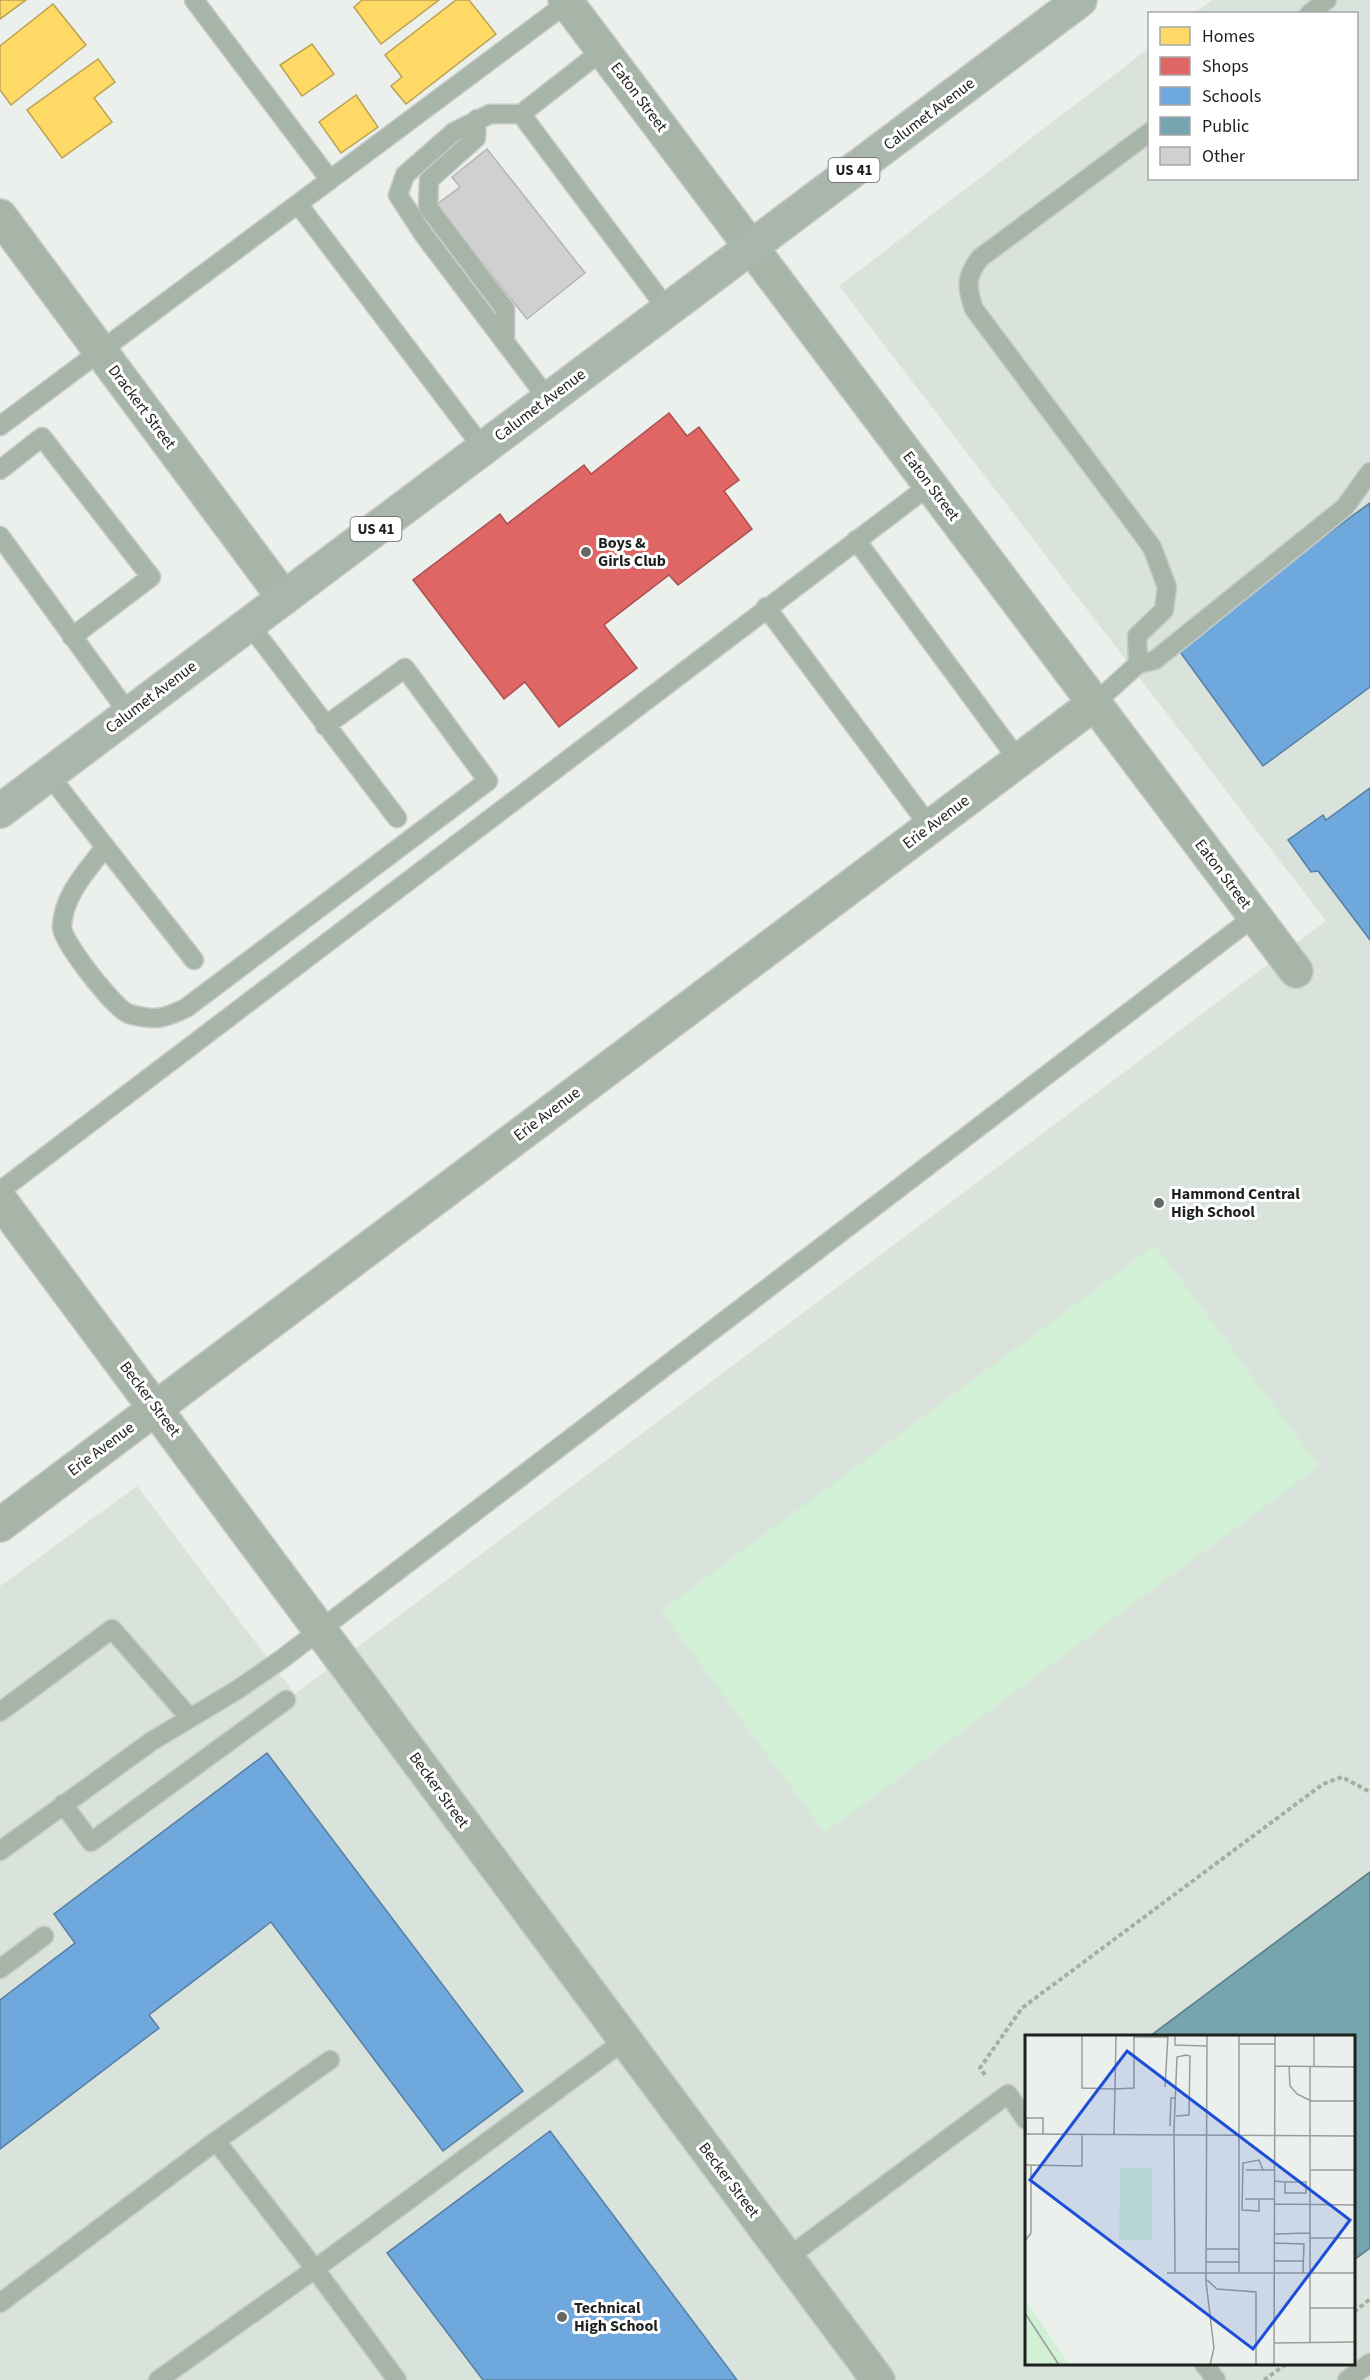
<svg xmlns="http://www.w3.org/2000/svg" width="1370" height="2380" viewBox="0 0 1370 2380" font-family="'Source Sans 3',sans-serif">
	<style>
		.built { fill: #dae3db; fill-rule: evenodd }
		.green { fill: #d2f0d5 }
		.homes { fill: #ffd966; stroke: #bba250; stroke-width: 1.5 }
		.shops { fill: #e06666; stroke: #a65150; stroke-width: 1.5 }
		.schools { fill: #6fa8dc; stroke: #567fa3; stroke-width: 1.5 }
		.public { fill: #76a5af; stroke: #5b7d83; stroke-width: 1.5 }
		.building { fill: #cfd0cf; stroke: #b4b5b4; stroke-width: 1.5 }
		.lines { fill: none; stroke-linecap: round; stroke-linejoin: round }
		.lane-casing { stroke: #c7cac8; stroke-width: 21 }
		.street-casing { stroke: #c7cac8; stroke-width: 36 }
		.primary-casing { stroke: #c7cac8; stroke-width: 36 }
		.path { stroke: #a4aea5; stroke-width: 4; stroke-dasharray: 4.5 3; stroke-linecap: butt }
		.lane { stroke: #a7b5a9; stroke-width: 18 }
		.street { stroke: #a7b5a9; stroke-width: 33 }
		.primary { stroke: #a9b6ab; stroke-width: 33 }
		.poi-dot { fill: #656965; stroke: #fff; stroke-width: 2 }
		.labels { text-anchor: middle; dominant-baseline: central; stroke-width: 6; stroke-linejoin: round; paint-order: stroke }
		.shield { fill: #fff; stroke: #616361; stroke-width: 1.5 }
		.shield-label { font-size: 15px; font-weight: bold; fill: #1d201d }
		.street-label { font-size: 16px; fill: #1d201d; stroke: #fff }
		.poi-label { font-size: 16px; font-weight: bold; fill: #1d201d; stroke: #fff; text-anchor: start }
		.inset-road { fill: none; stroke: #999d99; stroke-width: 1.5 }
		.view { fill: #1d4ed8; fill-opacity: 0.15; stroke: #1d4ed8; stroke-width: 3 }
		.inset-edge { fill: none; stroke: #1d201d; stroke-width: 3 }
	</style>
	<rect width="100%" height="100%" fill="#ebf0ec"/>
	<path class="built" d="M1212,0H1370V2380H0V1586L137,1486L295,1694L1326,921L839,286L1149,48L1150,178H1356V14L1194,13ZM1026,2036H1354V2364H1026Z"/>
	<path class="green" d="M1155,1245L1319,1466L825,1833L661,1611Z"/>
	<path class="homes" d="M0,0H26L0,19Z
		M362,0H439L381,44L354,7Z
		M456,0H469L496,34L406,104L391,86L402,77L385,55Z
		M53,4L86,45L11,105L0,90V46Z
		M312,44L334,74L302,96L280,65Z
		M98,59L115,82L94,98L112,122L62,158L27,110Z
		M356,95L378,127L341,153L319,122Z"/>
	<path class="shops" d="M669,413L687,436L699,427L739,480L724,491L752,529L678,585L669,575L604,625L637,668L559,727L525,682L504,699L413,580L500,514L507,524L584,465L591,474Z"/>
	<path class="schools" d="M1370,503V687L1263,766L1175,645Z
		M1370,788V940L1318,871L1311,872L1288,840L1323,815L1326,820Z
		M267,1753L523,2091L443,2151L271,1922L149,2015L159,2028L0,2149V2000L75,1943L54,1914Z
		M550,2131L737,2380H483L387,2253Z"/>
	<path class="public" d="M1370,1872V2248L1354,2260V2036H1150Z"/>
	<path class="building" d="M487,149L585,273L527,319L436,205L460,187L452,177Z"/>
	<g class="lines">
		<g class="lane-casing">
			<path id="lane" d="M194,0L330,180
				M1309,14L1327,0
				M521,114L667,309
				M477,119L476,138L429,180L428,207L505,309V342
				M298,204L483,448
				M548,399L424,235L398,195L405,175L454,132L490,114H521L603,50
				M0,426L571,0
				M0,470L42,437L151,577L72,637
				M0,536L129,714
				M856,540L1019,761
				M766,607L930,827
				M249,624L397,818
				M1138,664L1137,636L1164,610L1167,587L1152,547L974,309C966,287 966,276 980,258L1150,132
				M1095,703L1138,664L1155,660L1345,507L1370,472
				M49,775L194,960
				M105,847C87,871 63,895 62,927C62,942 115,1009 129,1014C155,1021 163,1019 186,1008L488,781L405,668L325,726
				M0,1191L930,485
				M0,1712L112,1629L189,1717
				M63,1804L91,1842L286,1700
				M0,1851L152,1741L237,1690L282,1659L1255,916
				M0,1969L44,1936
				M216,2141L330,2060
				M787,2258L1008,2094L1026,2120
				M0,2303L216,2141L315,2269L158,2380
				M1204,2364L1216,2380
				M397,2380L315,2269L625,2040
				M1347,2380L1370,2363"/>
		</g>
		<g class="street-casing">
			<path id="street" d="M565,0L1296,971
				M0,216L284,598
				M0,1200L878,2380
				M0,1525L1095,703"/>
		</g>
		<g class="primary-casing">
			<path id="primary" d="M0,811L1080,0"/>
		</g>
		<path class="path" d="M985,2075L980,2068L1022,2008L1323,1784L1342,1777L1370,1792
			M1354,2312L1370,2299
			M1264,2380L1286,2364"/>
		<use href="#lane" class="lane"/>
		<use href="#street" class="street"/>
		<use href="#primary" class="primary"/>
	</g>
	<g class="poi-dot">
		<circle cx="586" cy="552" r="6"/>
		<circle cx="1159" cy="1203" r="6"/>
		<circle cx="562" cy="2317" r="6"/>
	</g>
	<g class="labels">
		<g class="shield">
			<rect x="828.5" y="158" width="51" height="24" rx="4.5"/>
			<rect x="350.5" y="517" width="51" height="24" rx="4.5"/>
		</g>
		<g class="shield-label">
			<text x="854" y="170">US 41</text>
			<text x="376" y="529">US 41</text>
		</g>
		<g class="street-label">
			<text transform="translate(639 97) rotate(53)">Eaton Street</text>
			<text transform="translate(929 114) rotate(-37)">Calumet Avenue</text>
			<text transform="translate(540 405) rotate(-37)">Calumet Avenue</text>
			<text transform="translate(142 407) rotate(53)">Drackert Street</text>
			<text transform="translate(931 486) rotate(53)">Eaton Street</text>
			<text transform="translate(151 697) rotate(-37)">Calumet Avenue</text>
			<text transform="translate(936 822) rotate(-37)">Erie Avenue</text>
			<text transform="translate(1223 874) rotate(53)">Eaton Street</text>
			<text transform="translate(547 1114) rotate(-37)">Erie Avenue</text>
			<text transform="translate(150 1399) rotate(53)">Becker Street</text>
			<text transform="translate(101 1449) rotate(-37)">Erie Avenue</text>
			<text transform="translate(439 1790) rotate(54)">Becker Street</text>
			<text transform="translate(729 2180) rotate(53)">Becker Street</text>
		</g>
		<g class="poi-label">
			<text x="598" y="543">Boys &amp;<tspan x="598" dy="18">Girls Club</tspan></text>
			<text x="1171" y="1194">Hammond Central<tspan x="1171" dy="18">High School</tspan></text>
			<text x="574" y="2308">Technical<tspan x="574" dy="18">High School</tspan></text>
		</g>
	</g>
	<g transform="translate(1025 2035)">
		<rect width="330" height="330" fill="#ebf0ec"/>
		<path d="M95,133H127V205H94ZM0,264L44,330H0Z" fill="#d2f0d5"/>
		<path class="inset-road" d="M57,0V53L90,54L89,99M91,0L90,54L109,53V0M150,0V10L182,11M182,0L181,247L189,313L185,330M214,0V238M109,2H143M214,9H250M250,31L330,32M264,31L265,51L272,59L286,66H330M289,32V0M140,52L143,0M145,91L146,63H151M0,99L330,101M1,99V83H18V99M0,130L57,131V99M221,135H249M286,135H330M249,146L260,147H281V158H260V147M220,164H249M234,164V176L217,175L218,128L234,125L238,135M249,169L330,170M249,199L285,198M285,203H330M0,206L6,198V130M249,208L279,209L278,238M182,214H214M249,226H278M182,227H214M142,238H330M150,238L149,94L152,22L161,20L165,21L164,80L151,81M182,245L192,254L231,257V330M285,273H330M0,278L34,330M249,308L330,307M285,308V32M249,330L250,0"/>
		<path class="view" d="M102,16L325,185L228,314L5,145Z"/>
		<rect width="330" height="330" class="inset-edge"/>
	</g>
	<rect x="1148" y="12" width="210" height="168" fill="#ffffff" stroke="#a5a6a5" stroke-width="1.5"/>
	<rect x="1160" y="27" width="30" height="18" fill="#ffd966" stroke="#a5a6a5" stroke-width="1.5"/>
	<text x="1202" y="42" font-size="18" fill="#1d201d">Homes</text>
	<rect x="1160" y="57" width="30" height="18" fill="#e06666" stroke="#a5a6a5" stroke-width="1.5"/>
	<text x="1202" y="72" font-size="18" fill="#1d201d">Shops</text>
	<rect x="1160" y="87" width="30" height="18" fill="#6fa8dc" stroke="#a5a6a5" stroke-width="1.5"/>
	<text x="1202" y="102" font-size="18" fill="#1d201d">Schools</text>
	<rect x="1160" y="117" width="30" height="18" fill="#76a5af" stroke="#a5a6a5" stroke-width="1.5"/>
	<text x="1202" y="132" font-size="18" fill="#1d201d">Public</text>
	<rect x="1160" y="147" width="30" height="18" fill="#cfd0cf" stroke="#a5a6a5" stroke-width="1.5"/>
	<text x="1202" y="162" font-size="18" fill="#1d201d">Other</text>
</svg>
